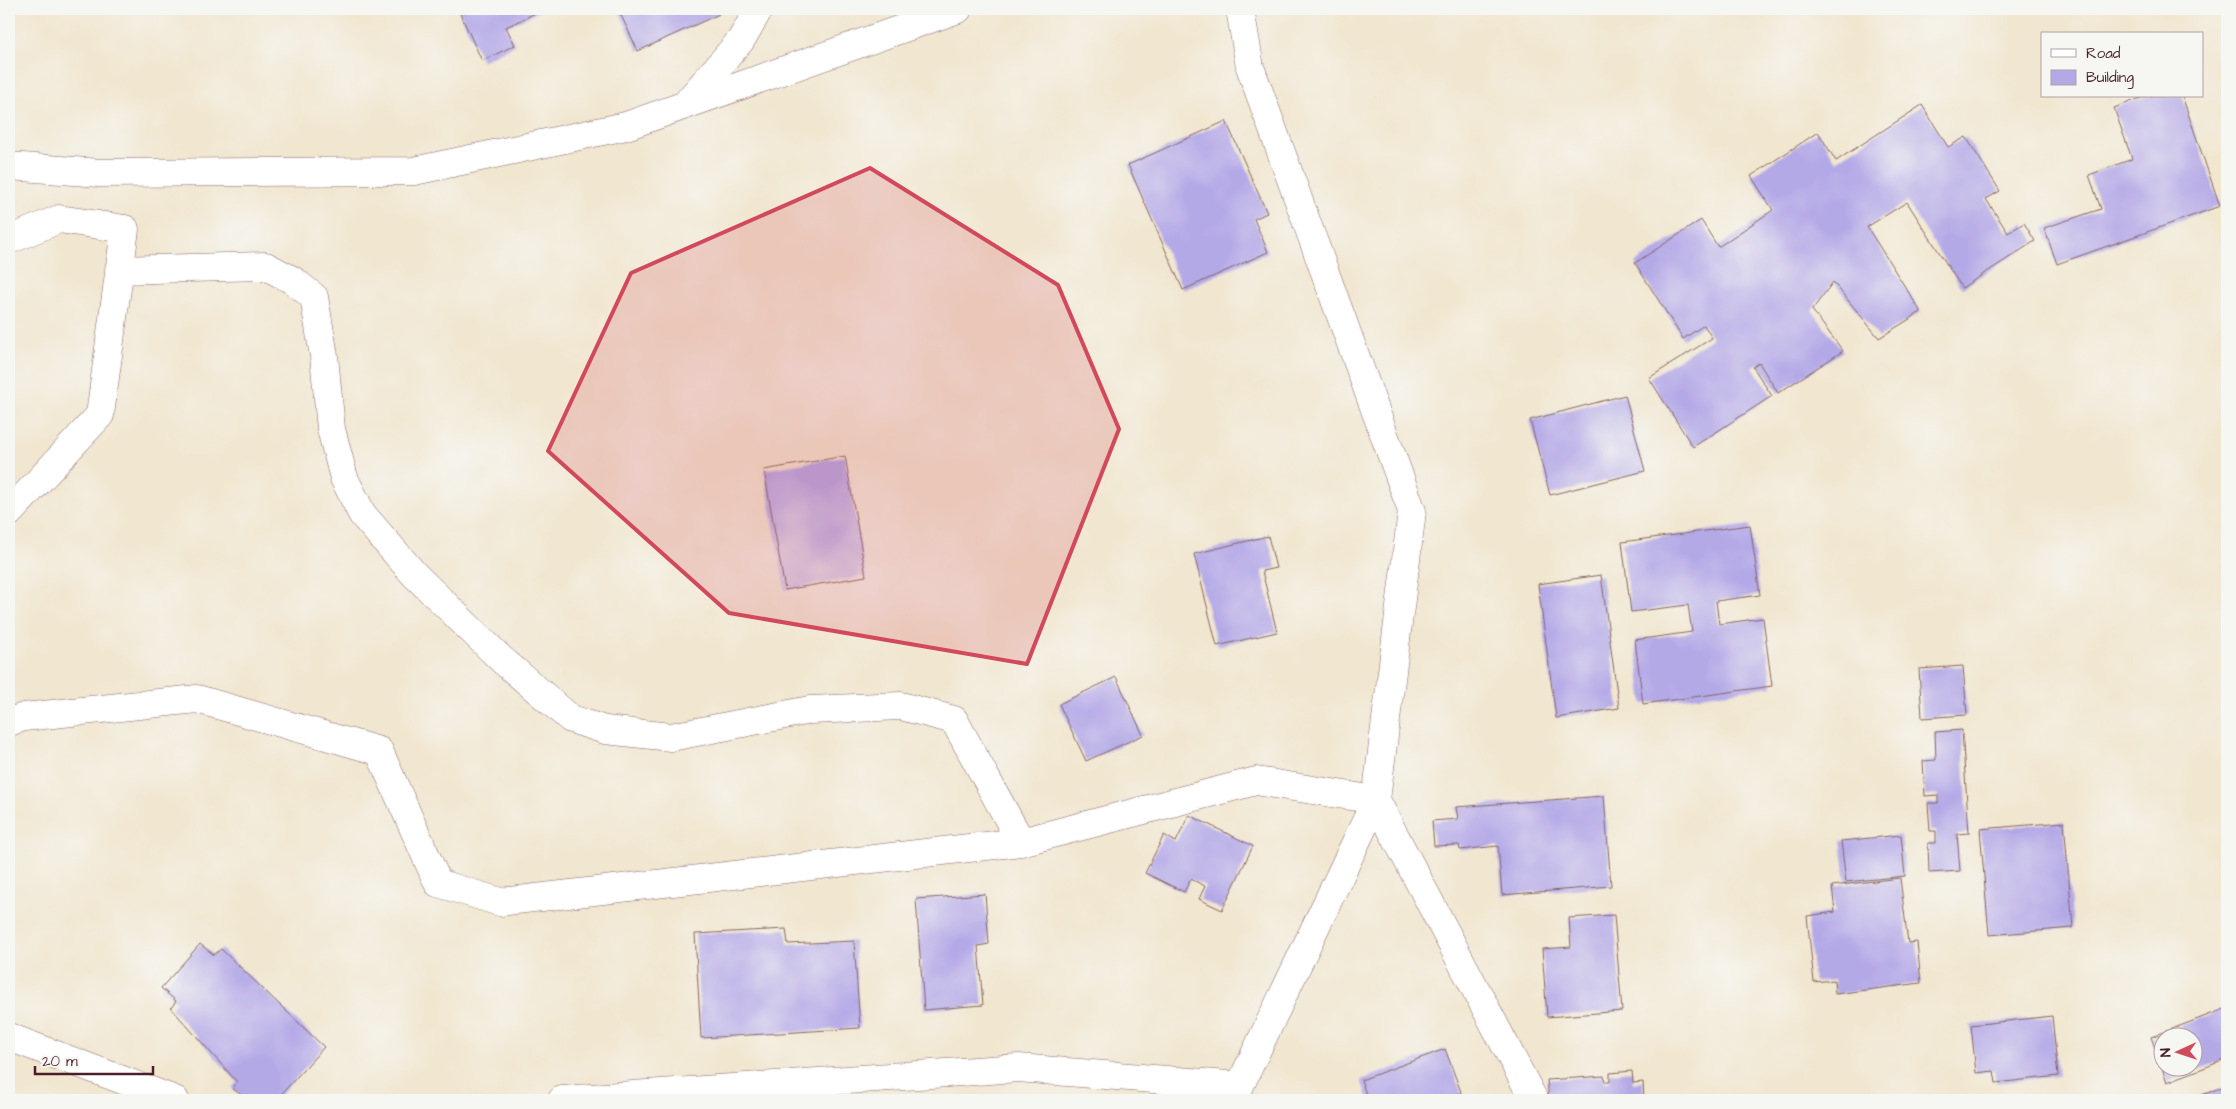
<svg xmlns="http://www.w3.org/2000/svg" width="2236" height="1109" viewBox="0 0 2236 1109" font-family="'Architects Daughter',sans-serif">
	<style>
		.building { fill: #b4a9e7; fill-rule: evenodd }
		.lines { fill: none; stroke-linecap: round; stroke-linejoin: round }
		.minor-casing { stroke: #846564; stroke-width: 29 }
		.minor { stroke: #fff; stroke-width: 28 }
		.marked { fill: #d1495b; fill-opacity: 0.2; stroke: #d1495b; stroke-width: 4; stroke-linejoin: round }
	</style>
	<rect width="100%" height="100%" fill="#f6f6f2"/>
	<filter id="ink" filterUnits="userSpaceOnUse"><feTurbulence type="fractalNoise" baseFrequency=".02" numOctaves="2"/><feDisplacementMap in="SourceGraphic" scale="10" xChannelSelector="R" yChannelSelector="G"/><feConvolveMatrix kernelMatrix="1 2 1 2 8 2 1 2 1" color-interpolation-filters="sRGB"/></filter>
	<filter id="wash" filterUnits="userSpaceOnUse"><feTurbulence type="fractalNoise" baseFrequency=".0096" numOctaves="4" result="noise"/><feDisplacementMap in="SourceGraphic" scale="20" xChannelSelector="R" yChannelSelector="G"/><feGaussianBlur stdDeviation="1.12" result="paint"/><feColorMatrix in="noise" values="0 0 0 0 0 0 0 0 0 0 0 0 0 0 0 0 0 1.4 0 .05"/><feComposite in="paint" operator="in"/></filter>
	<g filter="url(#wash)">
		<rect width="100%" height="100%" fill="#f1e6cf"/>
		<g id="blocks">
			<path class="building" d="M458,9H544L506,27L515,45L482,61Z
				M618,9H716L719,14L638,51Z
				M2146,96H2182L2220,206L2057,264L2044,228L2101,209L2089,175L2132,159L2114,108Z
				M1922,105L1948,147L1966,137L2000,191L1986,199L2008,233L2024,223L2035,241L1962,288L1907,202L1867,227L1921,312L1879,338L1833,282L1812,310L1843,351L1778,393L1759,363L1753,367L1772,396L1693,447L1649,378L1712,338L1704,325L1683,339L1635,263L1701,220L1718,247L1773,210L1751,176L1818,132L1836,161Z
				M1226,121L1267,213L1254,219L1268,252L1183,290L1128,165Z
				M1625,395L1645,471L1550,495L1530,420Z
				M845,456L866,576L785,590L764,470Z
				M1750,525L1760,595L1716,601L1719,624L1763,618L1772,686L1643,704L1635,640L1692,632L1688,605L1631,612L1622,542Z
				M1268,536L1276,568L1262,571L1277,632L1217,646L1194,554Z
				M1601,575L1619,708L1556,718L1538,584Z
				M1963,666L1967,715L1922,718L1919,669Z
				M1116,677L1143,735L1086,761L1059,704Z
				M1962,730L1969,833L1957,834L1960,871L1929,873L1928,843H1936V831H1930L1928,803H1938V795L1925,796L1923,761L1936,760L1935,732Z
				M1604,796L1611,886L1502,895L1498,846L1460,850L1459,845L1434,846L1432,821L1458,819L1456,807Z
				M1189,815L1253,846L1222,910L1199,899L1205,886L1191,879L1184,892L1145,873L1164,835L1176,842Z
				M2064,822L2073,928L1989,935L1980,829Z
				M1901,835L1905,876L1846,882L1841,841Z
				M1900,878L1908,943L1917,942L1921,983L1835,994L1834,980L1814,982L1807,916L1835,912L1832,886Z
				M985,894L989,944L978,946L983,1005L924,1010L916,899Z
				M1614,915L1622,1011L1547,1017L1542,949L1571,947L1569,918Z
				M786,929L788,944L854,941L860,1028L701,1038L695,934Z
				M200,944L214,955L221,949L324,1047L276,1100H237L243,1096L232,1088L237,1082L171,1008L176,1001L161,988Z
				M2227,1008V1059L2167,1082L2151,1037ZM2164,1036H2194V1066H2164Z
				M2052,1016L2058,1076L1996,1083L1994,1071L1976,1073L1971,1025Z
				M1445,1049L1464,1100H1368L1361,1080Z
				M1632,1071L1633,1083L1643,1082L1644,1100H1549L1547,1080L1604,1076L1605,1082H1610V1073Z
				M2227,1085V1100H2190Z"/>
		</g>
	</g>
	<g filter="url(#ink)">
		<use href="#blocks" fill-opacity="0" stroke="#846564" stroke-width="1"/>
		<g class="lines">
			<g class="minor-casing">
				<path id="minor" d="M685,105L741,40L759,9
					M9,166L100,173L414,171L626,126L958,9
					M9,240L59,219L125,229L100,415L9,513
					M119,270L266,266L294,281L314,297L324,356L331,429L344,478L362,514L414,574L501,659L571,719L605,730L671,737L810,710L901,706L954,720L1021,842
					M9,722L24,717L197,699L379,751L438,883L500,902L1021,842L1256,781L1376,800L1534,1100
					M9,1037L175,1100
					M562,1100L1018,1068L1240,1086
					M1233,1100L1376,800L1412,511L1250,67L1240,9"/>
			</g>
			<use href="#minor" class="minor"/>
		</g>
	</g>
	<path class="marked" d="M870,168L1058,285L1119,429L1027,664L729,613L548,451L631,273Z"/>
	<rect width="2236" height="1109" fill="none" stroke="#f6f6f2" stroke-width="30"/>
	<rect x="2041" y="32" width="162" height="65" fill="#f6f6f2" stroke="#b1a0a2"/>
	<rect x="2051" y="49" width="25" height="8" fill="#ffffff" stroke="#b1a0a2"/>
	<text x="2086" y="58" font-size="15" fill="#4a1f2b">Road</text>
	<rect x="2051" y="70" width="25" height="15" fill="#b4a9e7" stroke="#b1a0a2"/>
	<text x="2086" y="82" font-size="15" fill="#4a1f2b">Building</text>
	<g transform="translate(2178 1052) rotate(267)"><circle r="24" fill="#f6f6f2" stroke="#b1a0a2"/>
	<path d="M0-4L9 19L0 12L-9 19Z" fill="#d1495b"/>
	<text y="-8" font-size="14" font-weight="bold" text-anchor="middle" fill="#4a1f2b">N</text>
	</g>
	<path d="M35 1066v8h118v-8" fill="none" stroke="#4a1f2b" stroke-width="2.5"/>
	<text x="42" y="1066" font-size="15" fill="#4a1f2b" stroke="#f6f6f2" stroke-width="4" paint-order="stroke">20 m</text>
</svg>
